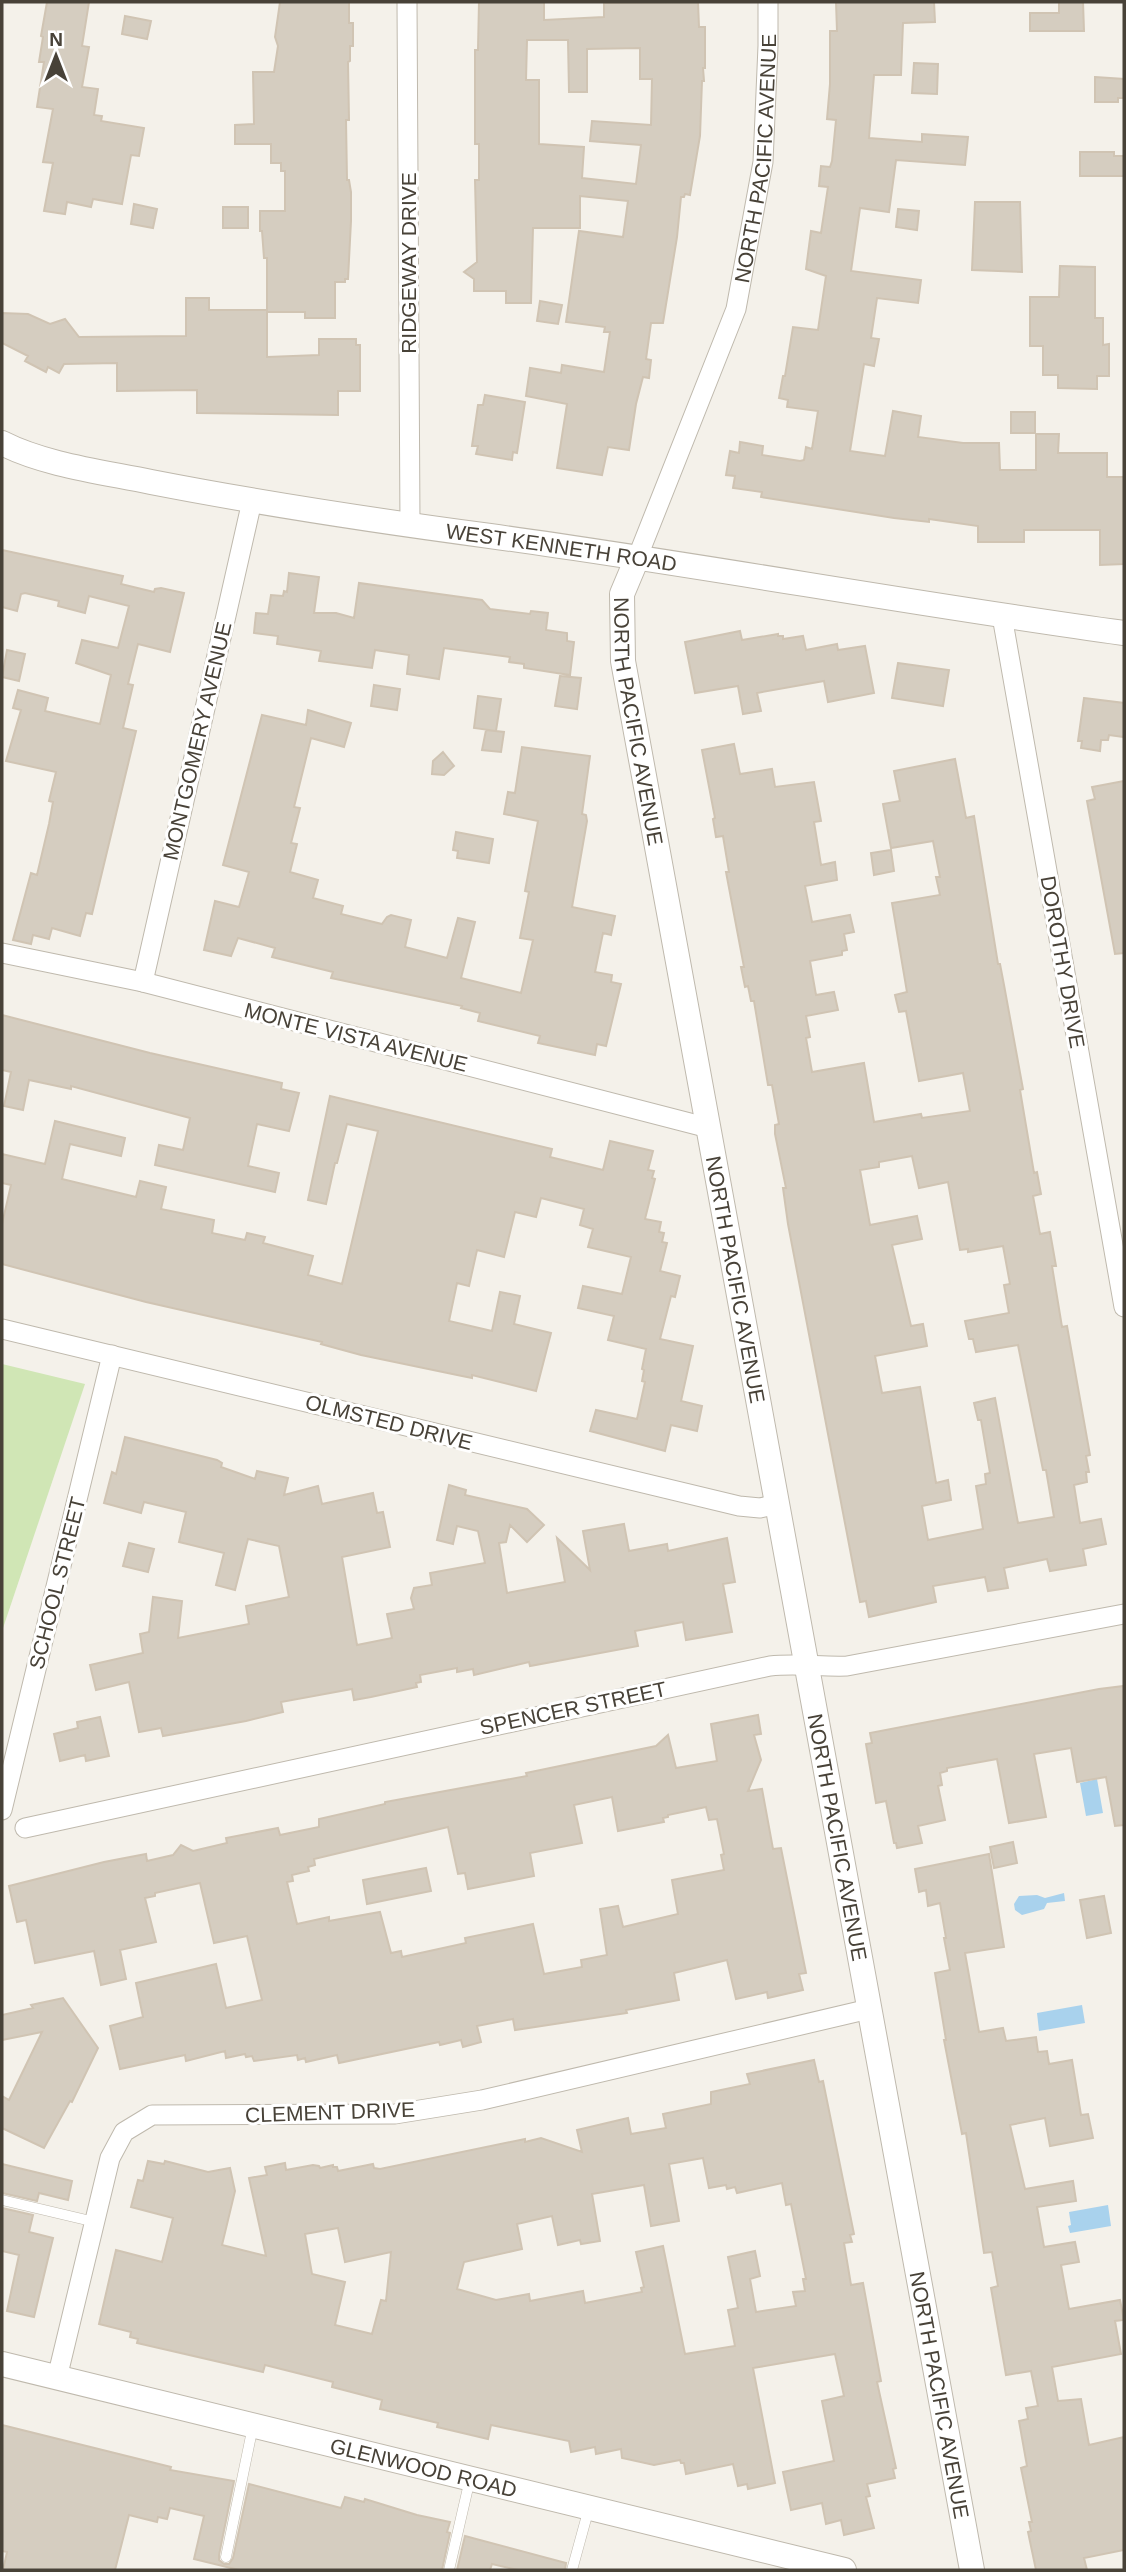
<svg xmlns="http://www.w3.org/2000/svg" width="1126" height="2572" viewBox="0 0 1126 2572" font-family="Helvetica,sans-serif">
	<style>
		.green { fill: #d0e6b5 }
		.water { fill: #a9d2ed }
		.building { fill: #d5cdc0; stroke: #d0c4b3; stroke-width: 2; fill-rule: evenodd }
		.lines { fill: none; stroke-linecap: round; stroke-linejoin: round }
		.service-casing { stroke: #bfb9ad; stroke-width: 11 }
		.minor-casing { stroke: #bfb9ad; stroke-width: 21 }
		.tertiary-casing { stroke: #bfb9ad; stroke-width: 26 }
		.service { stroke: #fff; stroke-width: 10 }
		.minor { stroke: #fff; stroke-width: 19 }
		.tertiary { stroke: #fff; stroke-width: 24 }
		.labels { text-anchor: middle; dominant-baseline: central; stroke-width: 6; stroke-linejoin: round; paint-order: stroke }
		.street-label { font-size: 21px; fill: #484238; stroke: #fff }
	</style>
	<rect width="100%" height="100%" fill="#f4f1ea"/>
	<path class="green" d="M2,1364L85,1384L2,1631Z"/>
	<path class="water" d="M1097,1779L1103,1813L1086,1816L1080,1783Z
		M1064,1893L1065,1901L1047,1903L1044,1909L1022,1915L1015,1910L1014,1904L1019,1896L1037,1895L1045,1898Z
		M1082,2005L1085,2023L1039,2031L1037,2013Z
		M1108,2205L1111,2226L1070,2233L1068,2226L1071,2225L1069,2212Z"/>
	<path class="building" d="M47,2H89L82,46L89,47L82,87L98,89L94,115L102,116L101,121L144,128L139,156L131,155L122,204L93,199L91,207L67,202L65,214L44,211L53,163L43,162L53,109L37,107L44,62H39L43,37L41,36Z
		M280,2H349V23H353V46H350V61L348,62L349,120H346L347,180H349L351,192V221L348,279H345V282H335V318H305V312H267V357L319,355V339H356V345H360V391H338V415L197,413V390L117,391V363L64,364L59,373L48,367L46,372L25,361L28,356L2,343V313L28,314L50,324L65,319L79,337L186,336V298H209V310H267V258H264L262,231H260V211H285V171H281V163H271V144H235V125L254,124L253,72H274L278,46L275,37Z
		M479,2H544V20L604,17V3L698,2L699,27H705V68H703L704,81H702L700,136L690,195L685,194L684,197H681L677,237L663,323H651L646,359L651,360L649,378L643,377L636,404L629,450L608,447L602,475L557,468L567,404L526,396L530,368L561,373L562,365L604,372L610,332H604L605,327L566,322L579,231L623,237L628,201L580,196V228H533L531,303H506V291H474V279L464,272L477,262L475,180H479V144H475V50H478ZM527,40H568L569,92H587V49L640,48V79H652L651,125L592,121L590,141L641,145L636,184L582,178L584,147L539,144V80H526Z
		M836,2H934L935,22L903,23L901,75H874L869,138L922,142V134L968,137L965,165L896,160L889,212L860,208L851,271L921,280L918,303L877,298L871,338L879,339L874,366L864,364L850,451L885,456L893,411L921,416L918,437L963,443H999L1000,470H1036V434H1059L1058,453H1107V477H1124V564L1100,565V530H1024V542H978V526L929,519V522L894,518L761,497L762,492L733,488L735,476L726,475L730,451L739,453L740,442L763,446L762,455L800,461L804,460L806,447L812,449L818,411L787,407L788,400L779,398L783,376H785L793,327L818,330L826,276L806,269L811,231L821,233L828,187L819,186L821,166L830,167L832,161L836,120L827,119L830,84V31H837Z
		M1059,2H1083L1084,31H1030V13H1059Z
		M125,16L151,21L147,39L122,34Z
		M914,63L938,64L937,94L912,93Z
		M1095,77L1124,79V98H1118V102H1095Z
		M1080,152H1114V156H1124V176H1080Z
		M975,202H1020L1022,272L972,270Z
		M134,204L157,209L153,228L131,224Z
		M223,207H248V228H223Z
		M898,209L919,211L917,230L896,227Z
		M1060,266L1095,267V318H1103V345L1109,344V376H1097V389L1058,388V375H1043V346H1030V297H1059Z
		M540,301L562,305L558,324L537,321Z
		M485,395L525,402L517,453L513,452L512,460L476,454L478,446H472L478,405H483Z
		M1011,412H1035V433H1011Z
		M2,550L123,576L121,584L154,592L155,589L161,588L184,593L170,652L138,644L128,684L133,685L123,728L136,731L92,914L86,913L80,936L52,928L49,939L33,935L31,944L13,940L31,873L37,875L49,824L53,802L49,801L56,772L6,761L21,710L13,708L18,690L48,698L45,711L100,724L111,675L76,663L82,640L118,648L129,606L89,596L85,613L58,606L59,601L25,593L21,594L17,611L2,607Z
		M289,573L319,577L314,613H336L354,618L359,583L482,600L490,609L530,614L531,611L548,613L546,630L567,633V641L574,642L570,675L524,668V664L509,662L510,657L444,648L439,679L407,674L409,655L375,650L372,668L319,661L321,651L277,644L278,636L254,633L256,613L268,614L271,595L283,596L284,591L287,592Z
		M740,631L742,640L778,634V636H783V639L803,636L806,650L837,644L838,650L865,646L874,693L828,702L824,681L757,693L761,711L743,714L738,686L695,693L685,642Z
		M7,650L25,654L19,681L2,677Z
		M898,663L949,670L943,706L892,698Z
		M560,676L581,678L577,709L555,706Z
		M374,685L400,689L397,710L371,706Z
		M478,696L501,699L496,731L474,728Z
		M1084,698L1124,703V737L1109,735L1108,740H1101L1100,751L1081,748L1082,741H1078Z
		M308,710L351,723L344,747L311,738L294,807L300,808L291,843L297,844L290,872L318,880L313,898L343,906L341,914L382,924L387,917L391,915L411,920L405,947L447,958L458,918L475,922L461,978L521,993L533,940L520,938L529,892L525,891L538,821L504,814L508,792L515,793L522,747L590,756L582,814L586,815L587,821L572,907L615,916L611,935L603,933L595,972L612,975L611,982L621,984L606,1046L597,1044L595,1055L538,1043L540,1036L478,1021L480,1013L461,1008L462,1006L331,978L333,972L272,957L275,948L238,938L231,956L204,950L215,901L239,907L249,872L223,865L262,715L306,725Z
		M486,730L504,732L501,752L482,750Z
		M734,744L740,774L772,769L775,787L814,782L821,821L814,822L821,865L835,862L837,880L805,886L812,922L850,915L854,932L844,934L847,950L842,951V955L810,961L816,995L834,992L838,1010L806,1016L810,1037L806,1038L812,1072L864,1063L874,1122L921,1114L922,1118L970,1111L963,1073L919,1081L906,1011L899,1012L895,995L907,992L892,903L940,895L936,877H940L933,841L891,848L883,804L900,801L894,771L955,759L966,818L974,816L998,964H1000L1004,985L1023,1089L1020,1090L1034,1173L1037,1172L1041,1194L1033,1196L1040,1234L1050,1232L1056,1266H1052L1062,1327L1067,1326L1090,1455L1086,1456L1089,1472H1086L1087,1482L1074,1485L1080,1523L1101,1519L1106,1544L1083,1549L1086,1565L1050,1571L1047,1559L1004,1568L1008,1588L988,1591L985,1577L933,1586L936,1602L869,1617L866,1601L860,1602L788,1224L783,1188H786L775,1134V1125L779,1124L772,1085H768L754,1001H751L748,986L745,987L741,967H744L726,872H729L723,836L716,837L713,819L715,818L702,750ZM912,1156L919,1188L948,1182L960,1250L968,1249V1252L1003,1246L1010,1284L1004,1285L1009,1313L965,1321L969,1339H973L976,1352L1018,1345L1043,1470H1046L1054,1517L1018,1523L995,1398L974,1403L978,1420H981L990,1473L985,1474L986,1484L976,1486L983,1529L928,1540L922,1506L951,1500L948,1480L936,1483L920,1387L882,1393L875,1356L927,1346L923,1324L911,1326L892,1245L922,1239L917,1216L870,1225L860,1170L879,1167V1162Z
		M443,752L454,766L444,775L432,774L433,761Z
		M1124,781V953L1115,954L1087,801L1095,799L1092,787Z
		M456,832L493,839L489,863L457,858L458,851L453,850Z
		M891,850L894,871L874,875L871,853Z
		M2,1015L150,1053L282,1083L281,1089L299,1093L289,1131L257,1124L248,1166L279,1173L275,1192L155,1165L159,1145L183,1150L190,1118L71,1086V1089L29,1080L23,1110L4,1106L11,1072L2,1070Z
		M330,1096L552,1149L550,1157L603,1170L610,1141L653,1151L648,1170L654,1171L652,1178L655,1179L645,1219L661,1222L659,1232L664,1233L662,1242L667,1243L660,1271L680,1276L675,1297L671,1296L660,1339L693,1346L681,1401L702,1406L697,1431L671,1425L665,1451L590,1431L596,1410L637,1419L645,1382L642,1381L644,1370L642,1369L646,1349L608,1340L614,1316L578,1308L583,1286L622,1294L631,1257L588,1247L593,1229L580,1225L584,1209L541,1198L536,1217L515,1212L504,1257L477,1250L469,1286L457,1283L449,1321L492,1331L500,1292L520,1296L514,1324L551,1333L536,1391L472,1375V1378L462,1376L361,1355L321,1344L322,1342L146,1302L2,1264V1224L11,1185L2,1183V1154L45,1164L55,1121L125,1138L121,1156L70,1144L62,1179L136,1197L140,1181L166,1187L161,1209L214,1220L212,1233L245,1240L247,1233L265,1237L263,1243L313,1256L308,1275L342,1284L378,1131L347,1124L337,1163H335L326,1204L308,1200Z
		M125,1437L217,1460L222,1463L221,1467L255,1479L257,1471L288,1478L284,1495L318,1486L322,1504L373,1493L377,1513L383,1512L390,1547L342,1557L357,1645L392,1638L387,1614L414,1609L411,1598L414,1588L432,1585L430,1573L485,1563L478,1531L457,1526L453,1544L437,1540L449,1485L466,1490L465,1495L527,1509L544,1525L527,1542L510,1525L506,1542L499,1543L507,1593L565,1582L557,1538L590,1570L583,1531L624,1524L629,1551L667,1544L668,1551L727,1538L735,1582L723,1584L732,1632L686,1640L683,1622L635,1631L638,1646L530,1666L529,1662L474,1675L473,1669L457,1672V1668L420,1675L421,1682L416,1683L417,1687L371,1697L354,1700L352,1689L281,1702L283,1712L246,1721L163,1736L161,1728L139,1732L129,1682L96,1690L90,1665L143,1653L140,1634L149,1632L153,1597L182,1601L178,1638L249,1624L246,1606L289,1597L279,1546L248,1539L235,1590L216,1585L224,1553L179,1542L186,1512L144,1502L141,1513L104,1503L112,1472L116,1474Z
		M129,1543L154,1549L148,1572L123,1566Z
		M1124,1686V1825L1115,1826L1106,1777L1077,1782L1071,1748L1034,1754L1046,1817L1009,1823L997,1759L947,1768V1771L940,1773L942,1785L938,1786L945,1820L918,1826L922,1843L897,1848L896,1843H894L886,1801L876,1803L866,1744L872,1743L870,1733L1099,1689Z
		M758,1715L761,1734L754,1735L761,1760L748,1791L762,1789L773,1849L781,1848L806,1973L799,1974L803,1990L768,1998L767,1992L736,1999L727,1960L674,1973L679,2000L626,2010L627,2013L515,2030L513,2019L477,2026L481,2042L463,2047L461,2040L440,2045L439,2042L339,2063L337,2055L306,2062L305,2058L298,2060L297,2055L254,2061L252,2056L246,2057L245,2054L226,2058L225,2051L186,2061L185,2055L120,2069L110,2026L143,2017L136,1983L216,1964L226,2008L262,2000L247,1936L214,1943L200,1883L155,1893V1896L145,1898L156,1942L120,1950L126,1979L101,1985L94,1951L35,1963L26,1920L17,1922L9,1886L104,1862L146,1854L147,1861L173,1855L181,1845L193,1851L227,1843L226,1838L278,1828L280,1835L319,1827V1819L385,1804V1802L527,1776L526,1773L656,1746L668,1735L676,1768L717,1761L711,1724ZM612,1797L618,1831L664,1822L663,1818L668,1817V1815L706,1807L709,1820L717,1819L724,1854L721,1855L724,1870L672,1880L678,1914L623,1927L618,1906L600,1909L607,1955L581,1960L582,1967L544,1974L533,1924L465,1938L466,1943L402,1957L401,1951L391,1953L380,1912L329,1921V1917L297,1924L287,1882L293,1881L292,1875L309,1871L308,1867L315,1865L314,1859L448,1827L458,1874L465,1873L468,1889L534,1876L530,1853L582,1843L574,1805Z
		M100,1717L109,1756L86,1761L85,1755L60,1761L54,1734L78,1728L77,1722Z
		M1013,1842L1017,1863L994,1868L990,1847Z
		M989,1854L1004,1947L965,1953L979,2032L1003,2028L1006,2041L1036,2037L1038,2052L1047,2051L1049,2064L1072,2060L1081,2115L1088,2114L1093,2138L1050,2146L1045,2118L1010,2125L1025,2189L1073,2181L1076,2201L1037,2207L1044,2247L1075,2242L1079,2262L1061,2265L1069,2309L1120,2300L1124,2320L1115,2321L1121,2354L1052,2367L1058,2401L1081,2399L1089,2445L1124,2437V2550L1084,2558L1087,2570H1036L1028,2532L1031,2531L1029,2522H1032L1021,2468L1027,2466L1019,2421L1028,2419L1026,2408L1038,2406L1031,2371L1006,2375L991,2288L998,2286L992,2252L984,2253L966,2133L962,2134L944,2040H946L935,1973L950,1970L944,1938H946L940,1903L928,1906L926,1890L919,1892L915,1869Z
		M426,1868L431,1891L367,1904L363,1880Z
		M1104,1896L1111,1933L1087,1938L1080,1900Z
		M63,1998L98,2048L72,2102L70,2101L44,2148L2,2128V2096L9,2100L42,2032L2,2040V2015L33,2008L31,2005Z
		M814,2060L819,2082L823,2081L854,2234L850,2235L852,2242L844,2243L851,2285L863,2283L881,2381L877,2382L896,2468L893,2469L895,2478L867,2484L870,2496L866,2497L874,2528L844,2535L841,2520L826,2524L822,2503L791,2510L783,2472L834,2461L822,2401L844,2396L835,2354L753,2368L775,2483L748,2489L747,2484L738,2486L733,2464L686,2474L684,2463H681L680,2460L654,2465L622,2458L621,2449L596,2454L595,2447L571,2452L569,2441L491,2425L488,2439L437,2427L438,2423L380,2409L382,2400L332,2387L333,2382L265,2365L263,2372L137,2343L138,2339L130,2337L131,2332L99,2324L116,2250L162,2262L173,2218L131,2207L138,2180L143,2181L148,2161L164,2164L165,2161L208,2172L230,2168L235,2191L222,2245L266,2256L249,2178L267,2175L265,2167L285,2163L286,2170L313,2165L319,2166L320,2168L333,2165V2167H337L338,2171L373,2164L374,2168L380,2169L525,2139V2142L541,2138L582,2152L577,2130L628,2118L631,2134L666,2128L663,2114L711,2104V2092L750,2084L747,2074ZM703,2158L709,2188L726,2185L727,2189L735,2187L737,2193L782,2183L786,2205L791,2204L806,2279H803L805,2291L793,2292L796,2306L756,2312L750,2279L760,2276L755,2251L728,2257L738,2308L728,2310L735,2346L685,2354L663,2246L636,2252L644,2287L641,2288L642,2292L585,2303L583,2291L530,2301L529,2294L496,2300L457,2289L464,2262L522,2249L517,2224L552,2216L558,2245L580,2240L581,2244L600,2241L592,2194L644,2185L651,2226L679,2221L669,2164ZM338,2228L345,2262L391,2252L386,2301L381,2300L372,2334L335,2325L345,2282L312,2274L305,2234Z
		M2,2164L72,2181L68,2200L39,2193L37,2201L2,2193Z
		M2,2208L33,2215L29,2232L53,2238L34,2317L7,2311L19,2255L2,2251Z
		M2,2425L171,2467L170,2470L234,2481L219,2555V2560L224,2564H229L233,2558L249,2484L341,2508L345,2497L364,2502L365,2499L417,2515L450,2522L447,2532L450,2533L442,2570H239L194,2559L204,2516L170,2508L167,2519L158,2517L157,2522L129,2515L115,2570H3L7,2552L2,2551Z
		M465,2536L566,2563L565,2570H518L492,2564L490,2570H457Z"/>
	<g class="lines">
		<g class="service-casing">
			<path id="service" d="M2,2200L95,2222
				M226,2557L253,2426
				M449,2570L470,2479
				M572,2570L589,2508"/>
		</g>
		<g class="minor-casing">
			<g id="minor">
				<path d="M407,2L410,525"/>
				<path id="s1" d="M638,556L736,309L763,162L768,46V2"/>
				<path d="M1002,616L1124,1307"/>
				<path d="M2,953L143,982L709,1128"/>
				<path d="M143,982L252,501"/>
				<path d="M2,1329L739,1506L760,1508L778,1504"/>
				<path d="M2,1810L112,1355"/>
				<path d="M25,1828L770,1666C796,1663 821,1667 847,1666L1124,1614"/>
				<path d="M57,2378L110,2158L124,2132L152,2115L395,2114L482,2100L869,2009"/>
			</g>
		</g>
		<g class="tertiary-casing">
			<g id="tertiary">
				<path id="s2" d="M2,443C45,465 103,472 151,482C264,504 377,521 490,536C702,565 912,604 1124,633"/>
				<path id="s3" d="M638,556L622,594L623,661L972,2570"/>
				<path id="s4" d="M2,2364L844,2570"/>
			</g>
		</g>
		<use href="#service" class="service"/>
		<use href="#minor" class="minor"/>
		<use href="#tertiary" class="tertiary"/>
	</g>
	<g class="labels">
		<g class="street-label">
			<text stroke="none"><textPath href="#s1" startOffset="418">NORTH PACIFIC AVENUE</textPath></text>
			<text transform="translate(408 263) rotate(-90)">RIDGEWAY DRIVE</text>
			<text stroke="none"><textPath href="#s2" startOffset="570">WEST KENNETH ROAD</textPath></text>
			<text stroke="none"><textPath href="#s3" startOffset="170">NORTH PACIFIC AVENUE</textPath></text>
			<text transform="translate(197 741) rotate(-77)">MONTGOMERY AVENUE</text>
			<text transform="translate(1063 962) rotate(80)">DOROTHY DRIVE</text>
			<text transform="translate(356 1037) rotate(14)">MONTE VISTA AVENUE</text>
			<text stroke="none"><textPath href="#s3" startOffset="737">NORTH PACIFIC AVENUE</textPath></text>
			<text transform="translate(389 1422) rotate(14)">OLMSTED DRIVE</text>
			<text transform="translate(57 1583) rotate(-76)">SCHOOL STREET</text>
			<text transform="translate(573 1708) rotate(-12)">SPENCER STREET</text>
			<text stroke="none"><textPath href="#s3" startOffset="1304">NORTH PACIFIC AVENUE</textPath></text>
			<text transform="translate(330 2112) rotate(-2)">CLEMENT DRIVE</text>
			<text stroke="none"><textPath href="#s3" startOffset="1871">NORTH PACIFIC AVENUE</textPath></text>
			<text stroke="none"><textPath href="#s4" startOffset="434">GLENWOOD ROAD</textPath></text>
		</g>
	</g>
	<rect width="1126" height="2572" fill="none" stroke="#484238" stroke-width="7"/>
	<g transform="translate(56 56)" stroke="#ffffff" stroke-width="5" paint-order="stroke">
	<path d="M0-5L12 26L0 18L-12 26Z" fill="#484238"/>
	<text y="-10" font-size="19" font-weight="bold" text-anchor="middle" fill="#484238">N</text>
	</g>
</svg>
